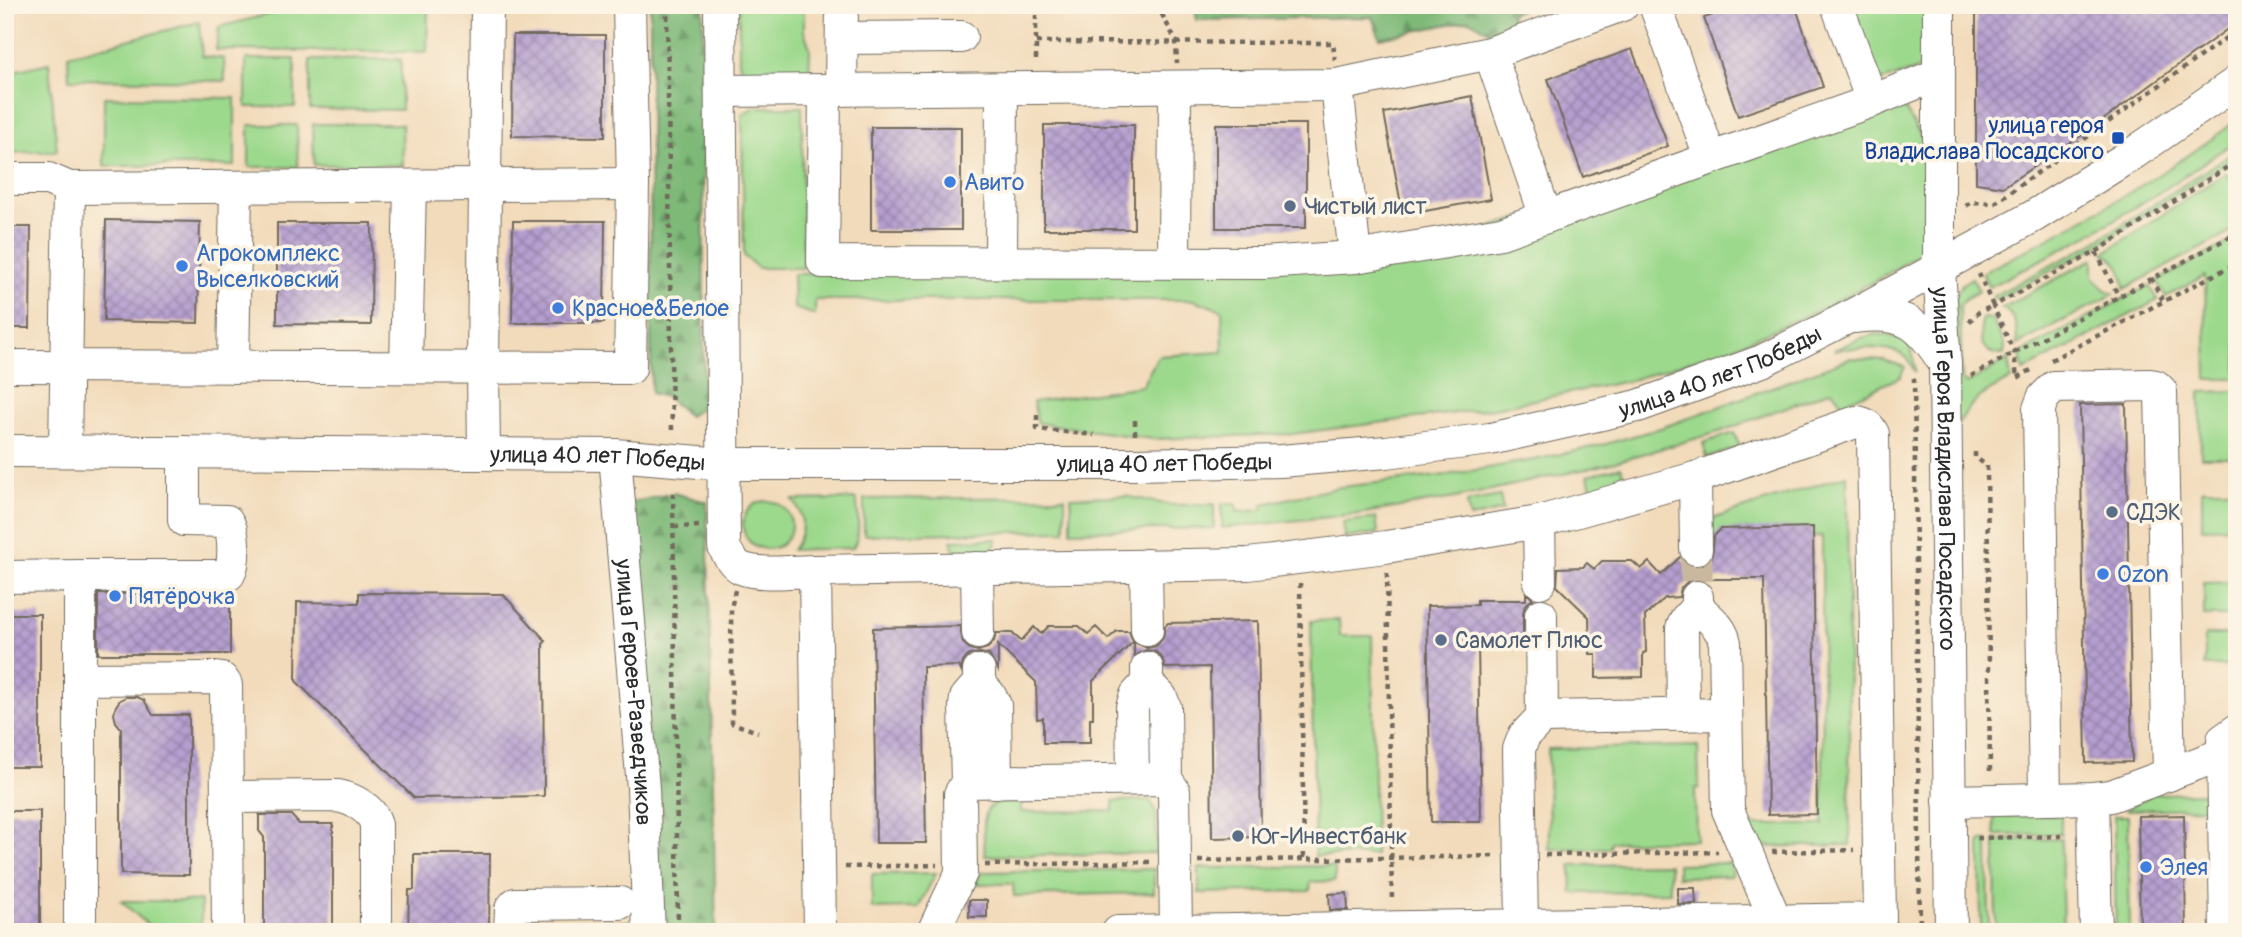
<svg xmlns="http://www.w3.org/2000/svg" width="2242" height="937" viewBox="0 0 2242 937" font-family="Pangolin,sans-serif">
	<style>
		.green { fill: #9dd98d; stroke: #64825c; stroke-width: 2 }
		.forest { fill: url(#forest-firs); stroke: #547252; stroke-width: 2 }
		.building { fill: url(#building-cross-hatch) }
		.lines { fill: none; stroke-linecap: round; stroke-linejoin: round }
		.minor-tunnel { stroke: #cab89e; stroke-width: 32; stroke-dasharray: 32 16; stroke-linecap: butt }
		.minor-casing { stroke: #71695d; stroke-width: 34 }
		.path { stroke: #71695d; stroke-width: 4.5; stroke-dasharray: 5 5; stroke-linecap: butt }
		.minor { stroke: #fff; stroke-width: 32 }
		.transit-dot { fill: #1a4fb4; stroke: #fcf5e5; stroke-width: 2.5 }
		.shop-dot { fill: #3f7fe0; stroke: #fcf5e5; stroke-width: 2.5 }
		.service-dot { fill: #5c6f8a; stroke: #fcf5e5; stroke-width: 2.5 }
		.labels { text-anchor: middle; dominant-baseline: central; stroke-width: 7; stroke-linejoin: round; paint-order: stroke }
		.transit-label { font-size: 23px; fill: #164399; stroke: #fcf5e5; text-anchor: end }
		.shop-label { font-size: 23px; fill: #366cbe; stroke: #fcf5e5; text-anchor: start }
		.service-label { font-size: 23px; fill: #4e5e75; stroke: #fcf5e5; text-anchor: start }
		.street-label { font-size: 23px; fill: #2b2b2b; stroke: #fcf5e5 }
	</style>
	<defs>
		<pattern id="forest-firs" width="22" height="20" patternUnits="userSpaceOnUse" patternTransform="scale(1.75)"><rect width="22" height="20" fill="#7eb978"/><path d="M5 1l3.5 6h-7zM16 11l3.5 6h-7z" fill="#679763"/></pattern>
		<pattern id="building-cross-hatch" width="8" height="8" patternUnits="userSpaceOnUse" patternTransform="scale(1.75)"><rect width="8" height="8" fill="#b69fd0"/><path d="M0 0l8 8M0 8l8-8" fill="none" stroke="#9482a9"/></pattern>
	</defs>
	<rect width="100%" height="100%" fill="#fcf5e5"/>
	<filter id="ink" filterUnits="userSpaceOnUse"><feTurbulence type="fractalNoise" baseFrequency=".0143" numOctaves="2"/><feDisplacementMap in="SourceGraphic" scale="14" xChannelSelector="R" yChannelSelector="G"/><feConvolveMatrix kernelMatrix="1 2 1 2 8 2 1 2 1" color-interpolation-filters="sRGB"/></filter>
	<filter id="wash" filterUnits="userSpaceOnUse"><feTurbulence type="fractalNoise" baseFrequency=".00686" numOctaves="4" result="noise"/><feDisplacementMap in="SourceGraphic" scale="28" xChannelSelector="R" yChannelSelector="G"/><feGaussianBlur stdDeviation="1.57" result="paint"/><feColorMatrix in="noise" values="0 0 0 0 0 0 0 0 0 0 0 0 0 0 0 0 0 1.4 0 .05"/><feComposite in="paint" operator="in"/></filter>
	<g filter="url(#wash)">
		<rect width="100%" height="100%" fill="#f2dbbb"/>
		<path class="green" d="M305,5H428L427,52L216,50L219,27Z
			M739,5H804V31L810,48L809,77L752,76L742,71L739,62Z
			M1850,5H1930L1931,65L1878,82Z
			M199,22L202,56L224,59L225,81L69,79L68,55Z
			M246,59H295V107H246Z
			M401,59V110L310,109V60Z
			M49,63L57,151L5,153V73Z
			M104,97L235,98V166H104Z
			M1900,100L1930,152L1932,234L1921,252L1886,275L1824,308L1731,348L1628,381L1494,408L1292,434L1152,439L1038,423L1033,402L1142,386L1158,356L1223,352L1222,310L1194,300H815V315L794,308L793,274L1365,266Z
			M754,107H802L803,268H758L744,256L742,115Z
			M2237,120V140L2165,189L2087,236L1989,287L1982,273C2070,228 2158,181 2237,120Z
			M313,124H402L403,165H314Z
			M249,125H297L298,167H249Z
			M2237,150V155L2227,162L2094,248L1996,300L1993,296L2092,244Z
			M2226,173L2237,189V229L2124,289C2124,271 2119,262 2104,253Z
			M2237,238V379H2207L2205,276L2166,297L2157,281Z
			M2093,259V277L2104,289L2114,294L2017,345C2017,329 2017,316 2002,308Z
			M1972,278L1979,291L1966,298L1960,305L1962,380L1967,384L2008,359L2011,379C1983,394 1972,398 1956,428V296L1962,284Z
			M2150,285L2158,300L2023,371L2020,353Z
			M1983,318L1992,319L2005,346L2004,355C1981,355 1977,338 1983,318Z
			M1877,334C1906,336 1914,344 1915,373C1913,369 1910,361 1907,358C1892,344 1852,348 1834,350L1861,338Z
			M1851,358L1884,360L1905,367L1900,377L1842,404L1832,390L1722,431L1608,464L1455,498L1358,514L1222,528V504H1236L1237,512L1262,510L1263,504L1341,487L1447,475L1534,460L1606,444L1664,427Z
			M2237,391V457H2201L2200,392Z
			M1734,433L1740,447L1707,458L1703,443Z
			M1621,467L1625,481L1591,490L1588,475Z
			M1847,475L1850,845L1756,847L1747,825H1823L1822,536L1706,538V521Z
			M2202,489H2237V527L2202,528Z
			M1125,496L1171,505L1214,504V528L1071,531V497Z
			M1500,496L1503,510L1470,518L1467,502Z
			M1065,497V531L864,535V499Z
			M857,499C857,514 862,537 852,548L792,550C805,533 806,517 793,500Z
			M743 525a24 24 0 1 1 48 0a24 24 0 1 1-48 0Z
			M1376,518L1378,533L1345,538L1343,522Z
			M997,539L992,554L955,555L951,540Z
			M2237,582V616H2204V583Z
			M1339,620L1340,636H1372L1375,855L1315,856L1311,621Z
			M2205,635H2237V666H2205Z
			M1698,746L1699,788H1695L1696,840L1611,842L1610,848L1549,849L1548,749Z
			M2207,793V808L2125,810L2153,794Z
			M1147,800L1151,801L1156,812L1157,853L985,856C985,842 978,807 997,803C1004,801 1013,802 1021,802V812L1113,811V801Z
			M2061,815V834L1995,835L1994,816Z
			M2114,816H2128L2130,932H2116Z
			M2061,839L2063,932H1996L1995,840Z
			M1980,841H1988L1989,932H1981Z
			M1731,863V876L1677,877V864Z
			M1669,864L1670,892L1572,893L1571,865Z
			M1335,866V881L1311,882L1310,891L1199,893V868Z
			M1154,869V893L1014,896L1013,884H975L982,872Z
			M936,873L918,908L872,909V874Z
			M121,901H201V932H156Z
			M575,921H631V932H575Z"/>
		<path class="forest" d="M650,5H703L704,406L689,416L666,397L651,393Z
			M1194,5H1535L1510,14L1517,33L1501,38L1469,20L1380,38L1372,17L1197,20Z
			M673,493L707,502L716,932H657L630,503Z"/>
		<g id="blocks">
			<path class="building" d="M1742,5H1795L1823,87L1738,116L1704,18Z
				M1976,5H2237V22L2088,131L2003,187L1976,183Z
				M513,35H605V137L512,136Z
				M1632,49L1668,146L1583,177L1548,79Z
				M1472,96L1491,199L1403,215L1384,113Z
				M1216,124H1306V228H1216Z
				M1044,125H1134V229H1044Z
				M871,127H961V230H871Z
				M106,220L200,222L198,323L104,321Z
				M513,221H605L604,323H512Z
				M277,223H372L371,325L277,324Z
				M5,227H31L30,328H5Z
				M2126,404L2132,762L2086,763L2080,405Z
				M1813,527L1817,814L1768,815L1764,579H1696L1687,582L1681,588L1679,597L1665,598L1645,616L1646,652L1643,653V677L1596,678V654H1590L1589,617L1557,586L1558,568L1583,567L1587,563L1594,569L1602,561H1632L1641,569L1649,562L1661,575L1680,557L1688,565L1697,567L1706,564L1712,557L1714,536L1721,529Z
				M230,593V654H98V594Z
				M359,593L503,594L546,641L543,644L544,796L414,798L296,681L297,602L359,603Z
				M1526,593L1533,599L1525,605L1523,614V644H1478L1481,822H1431L1427,606L1477,605V600H1526Z
				M5,614H40V767H5Z
				M1258,621L1261,837L1212,838L1210,667L1165,668L1162,658L1156,652L1146,650L1134,656V642L1147,648L1156,646L1163,638L1165,626L1168,623Z
				M960,626L963,643L970,649L978,651L988,648L994,641L996,633H1012L1021,641L1034,627L1041,634L1049,626H1079L1088,634L1096,627L1108,639L1117,631H1129L1133,642L1093,681V718H1090V743H1043V718L1037,719L1036,682L998,645V670L989,655L980,653L969,655L963,662L961,671L959,666L923,667L926,843H876L873,628Z
				M126,697H137L144,700L153,715H189V875L121,874V728L116,722L114,714L116,706L120,700Z
				M5,811H40V932H5Z
				M259,815H291L299,824H333V932H264V837L259,831Z
				M2184,815L2186,932H2140L2138,816Z
				M414,854H490L489,932H408L409,890H414Z
				M1678,888H1695L1696,904H1678Z
				M1347,893L1348,910H1330L1329,894Z
				M969,900H987V917H969Z"/>
		</g>
	</g>
	<g filter="url(#ink)">
		<use href="#blocks" fill-opacity="0" stroke="#71695d" stroke-width="2"/>
		<g class="lines">
			<path class="minor-tunnel" d="M1696,549L1697,597"/>
			<g class="minor-casing">
				<g id="minor">
					<path d="M720,5L724,547C728,555 733,564 741,568C760,576 794,571 815,571L820,932"/>
					<path d="M1655,5L1710,157"/>
					<path d="M1837,5L1872,101"/>
					<path id="s1" d="M1939,5V268L1945,366L1951,932"/>
					<path d="M842,38L961,37"/>
					<path d="M1490,53L1546,217"/>
					<path d="M1337,85L1355,257"/>
					<path d="M825,90L823,262L1263,263L1355,257L1501,233L1872,101L1939,74"/>
					<path d="M841,90L842,5"/>
					<path d="M721,91L1337,85L1490,53L1622,5"/>
					<path d="M5,179H48L69,188L633,184"/>
					<path d="M1001,261L1002,89"/>
					<path d="M1174,262L1175,88"/>
					<path d="M1855,317C1905,310 1920,324 1945,364"/>
					<path d="M5,366L630,368L633,184L629,5"/>
					<path d="M233,367L236,187"/>
					<path d="M406,367L410,186"/>
					<path id="s2" d="M5,451L615,455L723,464H1135L1281,461L1386,452L1490,439L1638,406L1762,361L1847,318L2034,216L2134,153L2237,82"/>
					<path d="M65,451L69,188"/>
					<path d="M484,454L483,367L487,5"/>
					<path id="s3" d="M615,455L643,788L649,932"/>
					<path d="M1695,478L1696,549"/>
					<path d="M1539,522L1540,582"/>
					<path d="M1146,565L1147,630"/>
					<path d="M977,568L978,633"/>
					<path d="M815,571L1248,564L1386,547L1539,522L1695,478L1856,422C1865,423 1869,426 1873,434L1880,919L1118,932"/>
					<path d="M80,576H222L229,574C235,562 235,532 227,521L184,520V452"/>
					<path d="M5,577L80,576V932"/>
					<path d="M1697,597V607C1709,618 1722,627 1725,643L1728,810L1776,921"/>
					<path d="M1147,668V683L1161,697L1165,707L1166,779L1174,791L1176,931"/>
					<path d="M979,671V683L989,694L995,705L996,782"/>
					<path d="M80,679L215,678L222,679L226,685L228,932"/>
					<path d="M1683,715L1682,628L1686,619L1697,607"/>
					<path d="M1542,717L1726,714"/>
					<path d="M2223,754V740L2237,730"/>
					<path d="M1133,779L1132,707L1136,695L1147,683"/>
					<path d="M967,782L1166,779"/>
					<path d="M227,797L338,796C353,799 373,809 376,825V932"/>
					<path d="M2093,798L2096,932"/>
					<path d="M2045,799L2039,409L2043,398L2054,387L2150,385L2156,386L2161,391L2169,775"/>
					<path d="M1949,801L2093,798L2111,796L2223,754L2226,932"/>
					<path d="M1522,925L1519,749L1524,736L1542,717L1541,615"/>
					<path d="M510,932L511,909L515,904L620,903"/>
					<path d="M933,932L961,873L960,794L967,782L965,706L966,698L979,683"/>
				</g>
			</g>
			<path class="path" d="M667,5L672,435
				M1036,5V64
				M1157,5L1176,41L1177,63
				M970,11L977,5
				M1036,42L1333,43L1335,60
				M2229,166L2237,161
				M1966,206L1971,202L1995,203L2237,30
				M2096,252L2119,297
				M2151,278L2163,301
				M1969,322L1979,312L1993,306L1979,274
				M2051,360L2237,263
				M2031,370L2017,378L2014,352L1993,306L2096,252L2229,166L2237,178
				M1971,376L2237,233
				M1914,378L1920,932
				M1037,415V429L1094,435
				M1135,420V438
				M1975,452V457L1987,466L1990,776
				M673,493L678,926
				M674,527L700,526
				M1387,573L1392,903
				M1300,583L1304,859
				M735,590L731,608L732,723L758,732
				M1977,838L2064,836
				M1772,852L1854,850
				M1545,855L1718,852
				M1198,861L1497,856
				M985,865L1151,862
				M845,867L937,865"/>
			<use href="#minor" class="minor"/>
		</g>
	</g>
	<rect class="transit-dot" x="2111" y="131" width="14" height="14" rx="3.5"/>
	<g class="shop-dot">
		<circle cx="950" cy="182" r="7"/>
		<circle cx="182" cy="266" r="7"/>
		<circle cx="558" cy="308" r="7"/>
		<circle cx="2103" cy="574" r="7"/>
		<circle cx="115" cy="596" r="7"/>
		<circle cx="2146" cy="867" r="7"/>
	</g>
	<g class="service-dot">
		<circle cx="1290" cy="206" r="7"/>
		<circle cx="2112" cy="512" r="7"/>
		<circle cx="1441" cy="640" r="7"/>
		<circle cx="1238" cy="836" r="7"/>
	</g>
	<g class="labels">
		<g class="transit-label">
			<text x="2104" y="125">улица героя<tspan x="2104" dy="26">Владислава Посадского</tspan></text>
		</g>
		<g class="shop-label">
			<text x="964" y="182">Авито</text>
			<text x="196" y="253">Агрокомплекс<tspan x="196" dy="26">Выселковский</tspan></text>
			<text x="572" y="308">Красное&amp;Белое</text>
			<text x="2117" y="574">Ozon</text>
			<text x="129" y="596">Пятёрочка</text>
			<text x="2160" y="867">Элея</text>
		</g>
		<g class="service-label">
			<text x="1304" y="206">Чистый лист</text>
			<text x="2126" y="512">СДЭК</text>
			<text x="1455" y="640">Самолет Плюс</text>
			<text x="1252" y="836">Юг-Инвестбанк</text>
		</g>
		<g class="street-label">
			<text stroke="none"><textPath href="#s2" startOffset="1727">улица 40 лет Победы</textPath></text>
			<text stroke="none"><textPath href="#s2" startOffset="593">улица 40 лет Победы</textPath></text>
			<text stroke="none"><textPath href="#s2" startOffset="1160">улица 40 лет Победы</textPath></text>
			<text stroke="none"><textPath href="#s1" startOffset="464">улица Героя Владислава Посадского</textPath></text>
			<text stroke="none"><textPath href="#s3" startOffset="238">улица Героев-Разведчиков</textPath></text>
		</g>
	</g>
	<rect width="2242" height="937" fill="none" stroke="#fcf5e5" stroke-width="28"/>
</svg>
